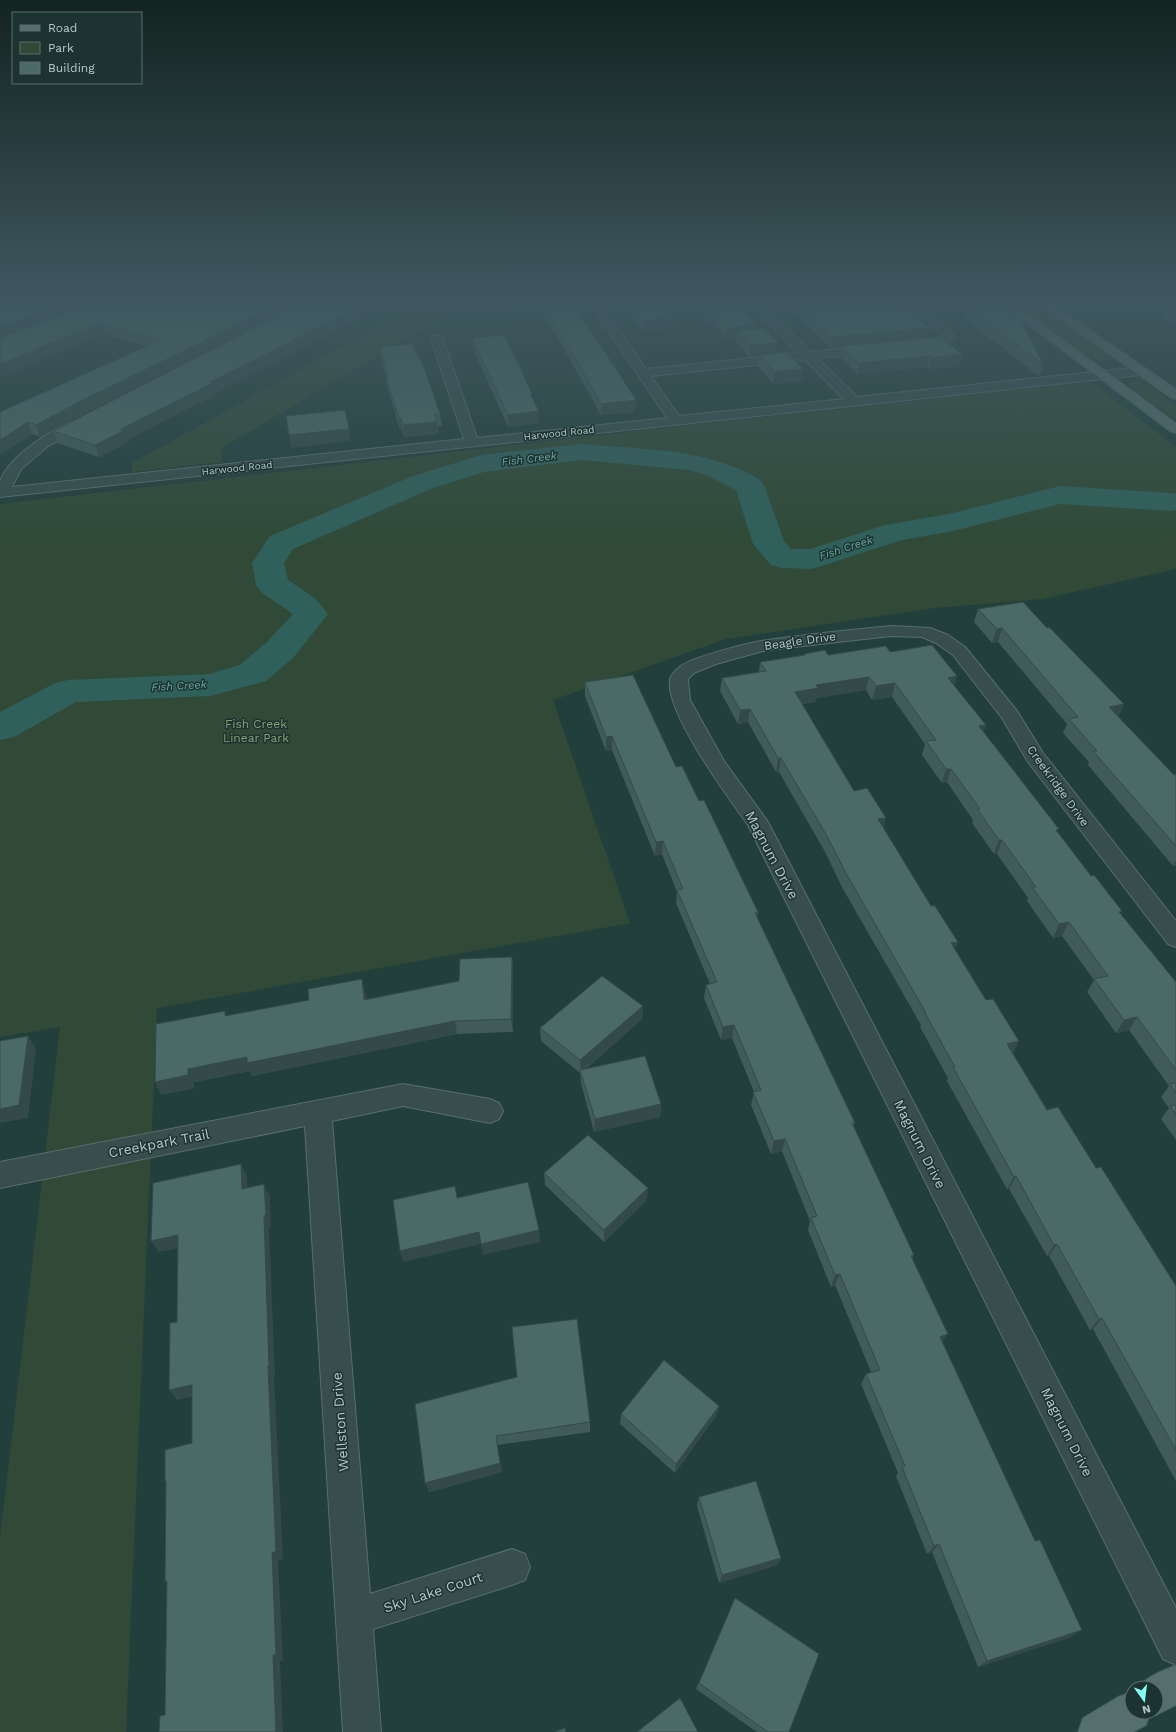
<svg xmlns="http://www.w3.org/2000/svg" width="1176" height="1732" viewBox="0 0 1176 1732" font-family="'Work Sans',sans-serif">
	<style>
		.green { fill: #304a37 }
		.lines { fill: none; stroke-linecap: round; stroke-linejoin: round }
		.river { fill: #30605b; fill-rule: evenodd }
		.minor-casing { stroke: #586f6d; stroke-width: 2 }
		.major-casing { stroke: #435a58; stroke-width: 2 }
		.minor { fill: #374e4c; fill-rule: evenodd }
		.major { fill: #556f6c; fill-rule: evenodd }
		.wall { fill: #405b59 }
		.shaded-wall { fill: #344a48 }
		.building { fill: #4b6a67; stroke: #344a48 }
		.labels { text-anchor: middle; dominant-baseline: central; stroke-width: 3; stroke-linejoin: round; paint-order: stroke }
		.far-street-label { font-size: 10px; fill: #b3cac8; stroke: #1c3331 }
		.far-water-label { font-size: 11px; font-style: italic; fill: #6aaaa2; stroke: #1c3331 }
		.street-label { font-size: 12px; fill: #b3cac8; stroke: #1c3331 }
		.park-label { font-size: 12px; fill: #86a170; stroke: #1c3331 }
		.near-street-label { font-size: 14px; fill: #b3cac8; stroke: #1c3331 }
	</style>
	<rect width="100%" height="100%" fill="#233f3b"/>
	<path class="green" d="M425,301H470L222,448V462L132,472V463Z
		M1010,301H1035L1109,352V361L1095,359L1085,355Z
		M1134,381L1151,387L1176,405V420L1134,390L1129,382Z
		M1091,382L1176,447V569L1043,599L935,608L726,639L553,700L630,923L157,1008L126,1732H0V1538L60,1027L0,1037V504L698,424Z"/>
	<g class="lines">
		<path class="river" d="M582,444C636,449 694,448 744,471C752,475 759,478 764,485L784,541L791,549H810L885,525L949,514L1060,486L1171,493L1176,494V510L1171,511L1060,504L949,532L902,540L812,569L782,568L771,565L753,544L736,490L706,475L689,470L582,460L484,472L433,488L293,549L284,563L288,580L316,599L328,614L293,658L266,681L210,696L76,702L14,737L0,740V712L55,683L68,680L209,674L240,665L267,642L293,614L261,592L256,585L252,563L270,536L413,476L481,455Z"/>
		<g class="minor-casing">
			<path id="minor" d="M588,301H599L646,369L798,353L764,318L762,316L764,314H772L811,352L871,345L875,346L877,349L875,352L871,353L817,358L857,397L1141,367L1145,368L1147,371L1145,374L1141,375L0,497C0,493 0,486 0,482C7,457 57,425 81,419L86,420L88,423L86,426L48,446L21,469L12,487L464,439L431,339L433,336H441L443,339L477,438L667,418ZM805,360L844,399L679,416L651,376Z
				M905,301H917L952,332L955,338C948,346 921,349 911,347L909,344L911,341L937,339L943,336Z
				M891,626L930,628L948,635L965,647L1017,711L1043,753L1176,921V947L1168,944L1028,762L1002,718L953,655L936,643L922,637L891,636L767,650L716,664L694,673L688,679L690,700L724,761L768,822L1176,1608V1665L1163,1659L748,825C728,797 665,712 670,680C670,675 677,669 681,666C693,657 751,642 768,640C808,634 850,630 891,626Z
				M403,1084L490,1099L499,1103L503,1111L499,1119L490,1123L403,1106L332,1121L370,1594L512,1549L525,1554L530,1567L525,1580L512,1585L373,1629L381,1732H343L305,1126L0,1188V1162Z"/>
		</g>
		<g class="major-casing">
			<path id="major" d="M997,301H1010L1176,423V433L1171,432Z
				M1035,301H1048L1176,389V399L1171,398Z
				M1176,1665V1705L1156,1715L1150,1713L1146,1725L1133,1732H1078L1083,1718L1118,1697L1132,1692V1712H1156V1688H1140C1145,1676 1165,1670 1176,1665Z"/>
		</g>
		<use href="#minor" class="minor"/>
		<use href="#major" class="major"/>
	</g>
	<path class="wall" d="M10,301H395L215,393V395L128,439L129,442L99,457L57,443L53,431L223,344L85,413L40,437L32,434L0,455V412L147,346L104,334L0,377V305Z
		M536,301H572L635,412L601,415L576,370Z
		M621,301H660L673,317L672,328L643,331Z
		M701,301H734L756,325V329L776,353L803,369L801,381L773,384L758,366L759,356L749,357L736,342L737,338L726,339L714,324L705,325Z
		M784,301H892L927,338L959,366L929,369L927,367L857,374L840,357L841,347L831,348L783,302Z
		M1167,301H1176V324L1163,317L1166,309H1164Z
		M967,307L1043,364L1039,376L964,318Z
		M472,338L525,377V381L532,399L539,423L508,427L473,349Z
		M380,347L418,358L440,414L442,426H438V434L404,437L402,430H400L388,388L386,377L381,358Z
		M978,609L1047,628L1124,704L1118,717L1174,775L1176,774V866L1175,865L1173,866L1088,765L1089,762L1063,733L1067,724L998,642L992,643L974,622Z
		M890,652L954,686L986,725L983,732L1058,833L1121,914L1176,982V1140L1161,1119L1169,1108L1161,1097L1169,1086L1129,1030L1116,1033L1087,992L1094,980L1062,936L1053,938L1027,901L1028,898L997,854H994L972,823L973,820L947,782L942,783L922,755L925,744L892,697L872,700L866,690L816,698L815,702L802,704L854,791L883,827L955,950L1013,1054L1047,1110L1096,1168L1176,1286V1481L1093,1329L1090,1330L1049,1256H1047L1009,1189H1007L947,1081L948,1078L920,1027L921,1025L843,889L824,850L779,772H776L748,722L738,724L720,691L722,678L759,672L760,662L803,655L804,654L828,655Z
		M585,682L676,767L699,801L758,912L757,917L855,1123L853,1127L914,1255L912,1258L943,1343L1071,1637L978,1667L932,1552L927,1554L896,1476L898,1473L861,1384L866,1374L871,1372L835,1285L831,1287L808,1230L810,1221L782,1151L771,1154L751,1105L754,1092L732,1038L721,1040L704,998L706,985L710,984L676,903L677,892L662,854L655,856L612,750L606,751L585,696Z
		M512,957L513,971V1032L457,1034L252,1076L250,1071L194,1082V1088L161,1095L227,1016L365,992L366,999L459,981Z
		M643,1006L642,1019L586,1069L661,1104L660,1117L594,1132L581,1083L580,1073L541,1041L540,1028Z
		M544,1173L647,1200L604,1242L545,1185Z
		M415,1404L590,1422V1432L497,1445L502,1472L429,1492Z
		M719,1406L716,1416L675,1473L620,1424L621,1414Z
		M699,1497L781,1558L777,1565L719,1583L697,1506Z
		M735,1598L789,1732H757L696,1689Z"/>
	<path class="shaded-wall" d="M69,301H101L0,339V327Z
		M286,301H310L85,413L40,437L36,425L81,401Z
		M372,301H395L215,393V395L128,439L129,442L99,457L95,445L121,429L210,382Z
		M706,314H714V324L705,325Z
		M673,317L672,328L643,331L644,320Z
		M101,323L104,334L0,377V364Z
		M756,325L755,336L737,331V338L726,339L727,328Z
		M929,328L927,339L841,346V347L831,348L832,337Z
		M778,343L776,354L749,357L751,345Z
		M962,354L959,366L929,369L932,358Z
		M929,356L927,367L857,374L859,363Z
		M803,369L801,381L773,384L775,372Z
		M636,400L635,412L601,415V404Z
		M539,411V423L508,427V415Z
		M399,418H401L402,430H400Z
		M28,422L32,434L0,455V440Z
		M437,422L438,434L404,437L403,425Z
		M349,429L351,441L291,448L289,435Z
		M1002,628L998,642L992,643L997,629Z
		M957,676L953,690L948,678Z
		M869,677L866,690L816,698L815,702L793,705L795,692L816,685Z
		M895,683L892,697L872,700L876,686Z
		M1124,704L1118,718L1109,707Z
		M750,709L748,722L738,724L740,710Z
		M986,725L981,739L979,726Z
		M612,736V750L606,751V737Z
		M778,758H781L779,772H776Z
		M946,769H951L947,782L942,783Z
		M886,818L882,832L878,819Z
		M999,840H1002L997,854H994Z
		M663,841L662,854L655,856L656,842Z
		M1176,861V864L1175,865L1173,866Z
		M1069,922L1062,936L1053,938L1059,924Z
		M958,942L953,956L951,943Z
		M512,957L513,971V1032L511,1019Z
		M362,979L365,992L368,1013L364,1000Z
		M643,1006L642,1019L581,1073V1070L580,1060Z
		M1137,1017L1129,1030L1116,1033L1124,1020Z
		M455,1021L457,1034L252,1076L250,1071L194,1082V1088L161,1095L155,1082L188,1069L247,1057Z
		M734,1025L732,1038L721,1040L723,1027Z
		M28,1036L36,1049L28,1118L0,1123V1109Z
		M1019,1041L1013,1055L1007,1044Z
		M661,1104L660,1117L594,1132L595,1119Z
		M785,1139L782,1151L771,1154L774,1141Z
		M241,1164L247,1176L248,1201L242,1189Z
		M1016,1176L1009,1189H1007L1014,1177Z
		M264,1184L270,1197L271,1227L269,1228L275,1376H274L283,1559L278,1560L283,1661H280L283,1732H276L273,1655L268,1366L264,1216Z
		M648,1188L647,1200L604,1242V1230Z
		M539,1230L540,1242L483,1255L481,1244Z
		M479,1232L481,1244L403,1262L400,1251Z
		M178,1235L185,1247L159,1252L151,1241Z
		M1057,1244L1049,1256H1047L1054,1245Z
		M840,1274L835,1285L831,1287L835,1275Z
		M1102,1318L1093,1329L1090,1330L1099,1319Z
		M948,1334L941,1345L940,1337Z
		M192,1385L199,1395L177,1400L169,1390Z
		M719,1406L716,1416L675,1473L676,1464Z
		M496,1436L502,1472L429,1492L425,1483Z
		M939,1544L932,1552L927,1554L934,1546Z
		M781,1558L777,1565L719,1583L722,1575Z
		M1082,1630L1071,1637L978,1667L987,1661Z"/>
	<path class="building" d="M10,301H69L0,327V305Z
		M98,301H286L81,401L36,425L28,422L0,440V412L161,340L101,323L0,364V338Z
		M308,301H372L210,382L213,383L121,429L125,430L95,445L53,431Z
		M542,301H572L586,323L636,400L601,404L576,359Z
		M629,301H660L673,317L644,320Z
		M704,301H734L756,325L727,328L714,314H706Z
		M795,301H892L906,313L911,312L929,328L832,337Z
		M997,304L1022,322L1043,364L967,307Z
		M764,328L778,343L751,345L737,331Z
		M504,335L525,377H524L532,394H530L539,411L508,415L472,338Z
		M940,337L962,354L932,358L929,356L859,363L841,346Z
		M413,344L418,358H420L426,373L440,414H435L437,422L403,425L401,418H399L386,377H388L380,347Z
		M787,352L803,369L775,372L759,355Z
		M345,410L349,429L289,435L286,416Z
		M1023,602L1047,628L1049,627L1124,704L1109,707L1174,775L1176,774V846L1093,751H1097L1069,719L1078,717L1002,628L997,629L978,609Z
		M932,645L957,676L948,678L986,725L979,726L1059,829L1056,830L1091,876L1094,875L1122,911L1119,912L1176,982V1070L1137,1017L1124,1020L1094,979L1108,976L1069,922L1059,924L1032,887H1036L1002,840H999L977,809H980L951,769H946L926,741L936,740L895,683L876,686L869,677L816,685L818,688L795,692L854,791L867,788L886,818L878,819L931,906H935L958,942L951,943L986,1000L993,999L1019,1041L1007,1044L1047,1110L1058,1107L1096,1168L1101,1167L1176,1286V1450L1102,1318L1099,1319L1057,1244L1054,1245L1016,1176L1014,1177L953,1067H955L925,1013H926L847,875L827,836L781,758H778L750,709L740,710L722,678L766,671L760,662L805,655L804,654L825,650L828,655L886,646L890,652Z
		M633,675L676,767L682,766L699,801L704,800L758,912L755,913L855,1123H852L914,1255L911,1256L948,1334L940,1337L1035,1541L1040,1540L1082,1630L987,1661L939,1544L934,1546L902,1467L905,1466L866,1374L880,1370L840,1274L835,1275L811,1218L817,1216L785,1139L774,1141L753,1092L761,1090L734,1025L723,1027L706,985L717,982L677,890L683,889L663,841L656,842L612,736L606,737L585,682Z
		M512,957L511,1019L455,1021L247,1063V1057L188,1069V1075L155,1082L156,1024L225,1011V1016L309,1000L308,989L362,979L364,1000L459,981L460,959Z
		M602,976L643,1006L580,1060L540,1028Z
		M28,1036L19,1105L0,1109V1041Z
		M645,1056L661,1104L595,1119L580,1070Z
		M1176,1083V1093L1170,1084Z
		M1176,1105V1114L1170,1106Z
		M588,1135L648,1188L604,1230L544,1173Z
		M241,1164L242,1189L264,1184L266,1215L264,1216L269,1366H268L276,1551L272,1553L276,1655H273L276,1732H159L160,1716L165,1715L167,1581L165,1582L166,1481H165V1450L192,1443V1385L169,1390L170,1323L177,1322L178,1235L151,1241L153,1183Z
		M528,1182L539,1230L481,1244L479,1232L400,1251L393,1200L455,1186L457,1198Z
		M577,1319L590,1422L496,1436L500,1463L425,1483L415,1404L517,1377L512,1327Z
		M664,1360L719,1406L676,1464L621,1414Z
		M756,1481L781,1558L722,1575L699,1497Z
		M735,1598L819,1654L789,1732H768L699,1683Z
		M680,1698L698,1732H637Z
		M565,1728L566,1732H554Z"/>
	<linearGradient id="sky" x2="0" y2="1"><stop stop-color="#132320"/><stop offset="0.55" stop-color="#3f5860"/><stop offset="1" stop-color="#3f5860" stop-opacity="0"/></linearGradient>
	<rect width="1176" height="544" fill="url(#sky)"/>
	<g class="labels">
		<g class="far-street-label">
			<text transform="translate(559 433) rotate(-6)">Harwood Road</text>
			<text transform="translate(237 468) rotate(-6)">Harwood Road</text>
		</g>
		<g class="far-water-label">
			<text transform="translate(529 459) rotate(-7)">Fish Creek</text>
			<text transform="translate(846 548) rotate(-18)">Fish Creek</text>
			<text transform="translate(179 686) rotate(-3)">Fish Creek</text>
		</g>
		<g class="street-label">
			<text transform="translate(800 641) rotate(-8)">Beagle Drive</text>
			<text transform="translate(1058 786) rotate(54)">Creekridge Drive</text>
		</g>
		<g class="park-label">
			<text x="256" y="724">Fish Creek<tspan x="256" dy="14">Linear Park</tspan></text>
		</g>
		<g class="near-street-label">
			<text transform="translate(772 855) rotate(62)">Magnum Drive</text>
			<text transform="translate(159 1143) rotate(-11)">Creekpark Trail</text>
			<text transform="translate(920 1144) rotate(63)">Magnum Drive</text>
			<text transform="translate(340 1422) rotate(-94)">Wellston Drive</text>
			<text transform="translate(1067 1432) rotate(63)">Magnum Drive</text>
			<text transform="translate(433 1592) rotate(-18)">Sky Lake Court</text>
		</g>
	</g>
	<rect x="12" y="12" width="130" height="72" fill="#1c3331" stroke="#586f6d"/>
	<rect x="20" y="25" width="20" height="6" fill="#556f6c" stroke="#586f6d"/>
	<text x="48" y="32" font-size="12" fill="#b3cac8">Road</text>
	<rect x="20" y="42" width="20" height="12" fill="#304a37" stroke="#586f6d"/>
	<text x="48" y="52" font-size="12" fill="#b3cac8">Park</text>
	<rect x="20" y="62" width="20" height="12" fill="#4b6a67" stroke="#586f6d"/>
	<text x="48" y="72" font-size="12" fill="#b3cac8">Building</text>
	<g transform="translate(1144 1700) rotate(166)"><circle r="19" fill="#1c3331" stroke="#586f6d"/>
	<path d="M0-3L7 15L0 10L-7 15Z" fill="#84fdf3"/>
	<text y="-6" font-size="11" font-weight="bold" text-anchor="middle" fill="#b3cac8">N</text>
	</g>
</svg>
